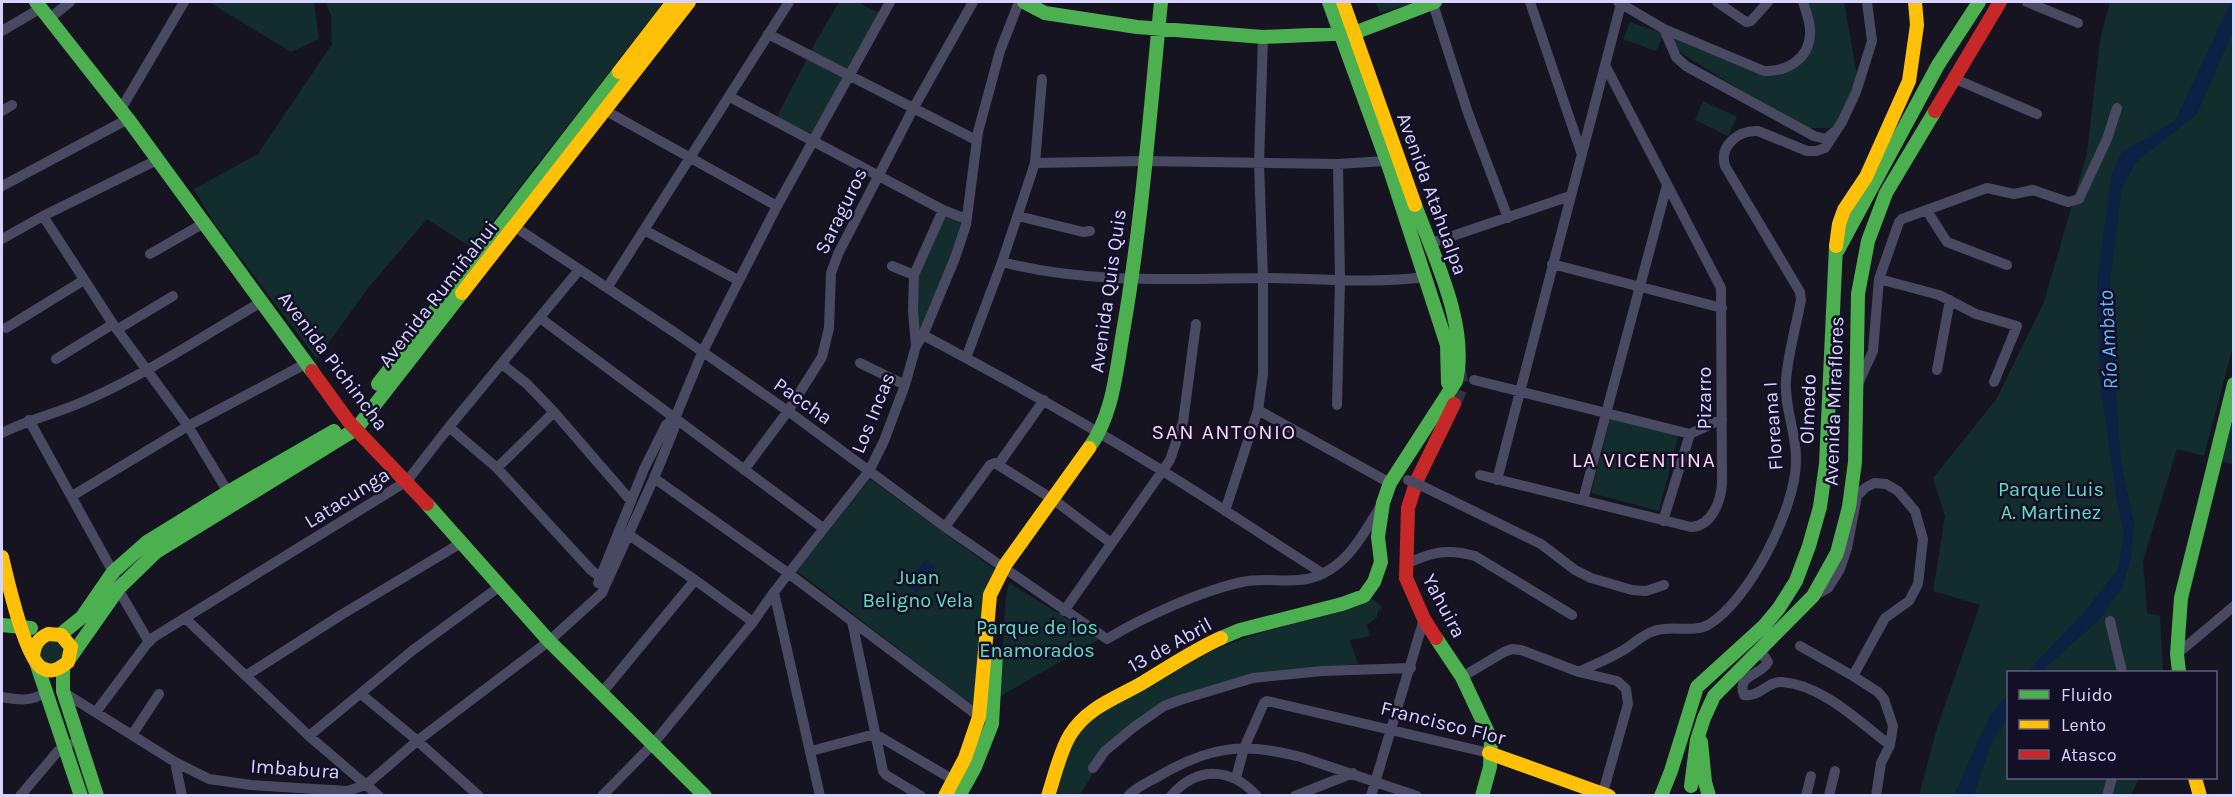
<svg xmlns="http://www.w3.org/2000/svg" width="2235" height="797" viewBox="0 0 2235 797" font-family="Karla,sans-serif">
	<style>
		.green { fill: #132c2d }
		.water { fill: #0d2144 }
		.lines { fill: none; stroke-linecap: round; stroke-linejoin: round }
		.secondary-tunnel { stroke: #333142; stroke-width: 15; stroke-dasharray: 15 8; stroke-linecap: butt }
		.street { stroke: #4a4962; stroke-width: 10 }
		.fast { stroke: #4caf50; stroke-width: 14 }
		.slow { stroke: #ffc107; stroke-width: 14 }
		.jam { stroke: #c62828; stroke-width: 14 }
		.street-bridge { stroke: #4a4962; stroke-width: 10 }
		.labels { text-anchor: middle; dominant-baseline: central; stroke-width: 5; stroke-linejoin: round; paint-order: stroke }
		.street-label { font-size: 20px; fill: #d9d4ff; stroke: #130f26 }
		.park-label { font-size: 20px; fill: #5fe0c0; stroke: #130f26 }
		.water-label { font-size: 21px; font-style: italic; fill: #62b6ff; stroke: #130f26 }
		.neighbourhood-label { font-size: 21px; letter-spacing: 1.5px; fill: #ffd6f0; stroke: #130f26 }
	</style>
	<rect width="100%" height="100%" fill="#161421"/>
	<path class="green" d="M209,2H314L319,39L291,52Z
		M325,2H664L472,248L427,219L368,288L317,359L214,223L194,189L258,154L332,44L331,15Z
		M839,2H857L879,13L812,134L777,117L815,43Z
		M1375,2H1418L1380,13Z
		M1805,2H1844L1857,75L1836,128H1808L1772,110L1678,51L1668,35L1773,74L1811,48Z
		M2110,2H2233V346L2204,456L2177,449L2143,561L2147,613L2160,616L2163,672H2008V778H2139L2131,795L1919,796L1937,728L1980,605L1933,591L1945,516L1933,478L1997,398L2044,302L2087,153L2100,40Z
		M1630,22L1664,34L1656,51L1623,39Z
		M1703,101L1737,117L1728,136L1695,120Z
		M938,212L963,224L921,331L913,340L910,277Z
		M1611,416L1679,433L1659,511L1591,493Z
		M2233,417V465L2221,461Z
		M870,479L994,569L973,706L797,571Z
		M1009,583L1100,639L999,697L1006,596Z
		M1370,597L1382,607L1377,613V617L1367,625L1370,636L1350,640L1358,664L1265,672L1163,712L1121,741L1101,760L1080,795L1053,796L1075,736L1088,720L1210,651L1256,634L1336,613Z
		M52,635L68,646L56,668L37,657L44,639Z"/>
	<path class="water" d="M2231,2H2233V31L2197,114L2136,162L2122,188L2109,291L2121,463L2134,523L2131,558L2122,588L2100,619L2047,666L2042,672H2027L2087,609L2118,569L2124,534L2116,496L2099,375L2097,283L2111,176L2122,152L2175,121Z
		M926,560L936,568L917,593L906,584Z
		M2008,694V718L1992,742L1974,795H1954L1990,715Z"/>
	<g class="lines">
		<path class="secondary-tunnel" d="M1454,404L1461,385L1458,367"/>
		<path class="street" d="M1530,2L1581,152
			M1618,2L1664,29L1764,71C1787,72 1809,59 1810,34C1811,24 1806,11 1803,2
			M1717,2L1746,22L1751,21L1768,2
			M2027,2L2078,23
			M1433,4L1468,113L1508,218
			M50,18L70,2
			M1664,29L1676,57L1686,66L1814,136L1826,139L1834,132
			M2,31L41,8
			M768,34L976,140
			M1953,78L2037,114
			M730,97L943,210L966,219
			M599,107L777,206
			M121,109L184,2
			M2,111L12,105
			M1035,163L1144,161L1338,164L1385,161
			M2,186L128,119
			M1927,211L1947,242L2007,265
			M43,216L113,324L188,426L228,492
			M1018,216L1083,232L1090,231
			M509,223L674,332L788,411L945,527L1107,639C1143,617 1201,591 1242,582C1263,577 1286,583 1307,579C1344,571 1362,537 1380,507
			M644,230L738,280
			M2,239L43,216L157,160
			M1429,244L1570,196
			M150,254L204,223
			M1002,262C1087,284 1174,279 1261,278C1316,278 1371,284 1425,277
			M1552,264L1722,308
			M892,266L914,275
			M1879,279L1939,295L1976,314L2017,326L1994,382
			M607,288L789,2
			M540,318L823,528
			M6,328L84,280
			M118,329L173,296
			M923,335C1004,378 1083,422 1161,470C1215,503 1268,539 1322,573
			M916,346L913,311L914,275L943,210
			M966,358L1002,262L1035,163L1042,79
			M56,359L113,324
			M860,363L905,385
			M502,364L527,384L554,412L631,501
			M1937,370L1950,300
			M1474,380L1690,434L1722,419
			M1858,384L1873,351L1879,279L1899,222L1902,219L1987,188L2014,194L2033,190L2068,202L2079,199L2107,139L2117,108
			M1337,405L1340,280L1338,164
			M1258,410L1390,483
			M29,420L113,572L118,589L149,642
			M449,427L497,468L591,570L607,582
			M2,433C29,419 59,413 87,400C148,373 205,335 263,301
			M998,465L1044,400
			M497,468L554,412
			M744,470L788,411L822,357L829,328L831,273L838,254L913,109L973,2
			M1480,475L1691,527C1712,526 1721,501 1722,483L1721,288L1605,65
			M654,478L788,573L981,718
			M1497,480L1621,4
			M1422,486L1541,544L1575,570L1591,578L1632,590L1646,591L1664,585
			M72,496L188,426L307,363
			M1583,500L1667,185
			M1225,511L1258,410L1263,374V278L1259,163L1263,37
			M1663,521L1690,434
			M945,527L990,465L995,463L1054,500L1111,543
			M629,535L695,580L753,622
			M1406,564C1432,552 1447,548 1475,556L1572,615
			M598,583L644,469L666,425L675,418
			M774,592L820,796
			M1815,595L1828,588L1840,569L1847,548L1857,496L1865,488L1874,483L1886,484L1898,491L1915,511L1923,539L1918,584L1909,601L1885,618L1853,676
			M1064,611L1170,460L1183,422L1196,324
			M185,618L309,736L379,796
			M852,621L883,771L886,775L921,796
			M2110,621L2122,672
			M1800,646L1853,676L1878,692L1884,699L1893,726L1890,745L1881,763L1876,796
			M1757,654L1765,657L1768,662C1761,676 1736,674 1744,695C1758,698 1768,681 1782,682C1823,685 1859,722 1890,745
			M2177,654L2234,606
			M1579,672C1592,665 1607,660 1620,652C1632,646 1641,635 1654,631C1671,625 1693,633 1708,625C1749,601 1796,508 1796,461C1797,434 1784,408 1786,380C1788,354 1796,326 1801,300L1800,292L1725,166C1719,146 1738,130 1758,131L1807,151H1816L1825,148L1842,122L1856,92L1872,41L1867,2
			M247,675L341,615L461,543
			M1462,677L1504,652L1512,649L1521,650L1579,672L1617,681L1626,689L1628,704L1602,796
			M63,692L175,762L209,779L251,785L347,791L366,785L417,741L549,641L602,593L654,478L674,429L675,418L702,353L777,206L890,2
			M361,694L413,737L479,796
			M601,694L695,580
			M2,697C18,700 32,702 46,692
			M96,712L146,645L154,637L407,481L449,427L579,270
			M132,735L159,694
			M309,736L413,650L499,587
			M811,751L875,734L957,782
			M175,762L182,796
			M1093,768L1105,751L1134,727L1164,706L1180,700L1253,678L1322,671L1411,668
			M1236,778L1244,748L1264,703L1267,701L1489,753
			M20,796L58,751L69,744
			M602,796L653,744L753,622L774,592L869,471L884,441L905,385L916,346L923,335L955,258L966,225L978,132L1000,51L1019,2
			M1128,796C1136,787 1149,782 1159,776C1210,746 1244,742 1301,757L1417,796
			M1171,796C1197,766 1231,767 1257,796
			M1295,796L1353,773
			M1371,796L1424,619
			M1806,796L1811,776
			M1829,796L1835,771
			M2107,796L2112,778"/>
		<path class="fast" d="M36,2L128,119L312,371
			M1024,2L1045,13L1137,27L1263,37L1354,33L1435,2
			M1329,2L1389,167L1447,345L1448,383
			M1838,250L1938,65L1979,2
			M378,384L619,72
			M1089,448C1113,415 1116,372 1123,332C1142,223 1150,112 1161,2
			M427,504L549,641L705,796
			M2,625L31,628
			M60,635L82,617L113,572L147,542L228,492L334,431
			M1221,638L1240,630L1342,604L1364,596L1374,582L1381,562L1378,537L1383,503L1390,483L1456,381C1469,326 1434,257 1415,205
			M1436,638L1462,677L1491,739L1490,767L1482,796
			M70,658L119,588L156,552L356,429L462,293
			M36,662L81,796
			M63,668V691L97,796
			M2179,672L2177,654L2181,598L2234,384
			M1701,742L1705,782L1709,796
			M1691,786L1697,740L1704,718L1714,696L1813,596L1837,553L1849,507L1855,462L1858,294L1868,241L1886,193L1935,111
			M959,796L975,767L992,724L996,654
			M1661,796L1671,771L1697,687L1764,626L1779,608L1796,581L1809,546L1820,507L1826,464L1836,246"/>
		<path class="slow" d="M1343,2L1415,205
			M619,72L673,2
			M1836,246L1839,224L1844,210L1866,177L1909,81L1917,25L1915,2
			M462,293L689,2
			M2,557C7,578 25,658 42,668C52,674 60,668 68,662L71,647L61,635L48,634C37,639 34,646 33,657
			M1489,753L1609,796
			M2195,778L2200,796
			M945,796L965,758L979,717L990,595L1005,565L1089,448
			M1048,796C1054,778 1060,751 1070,735C1087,707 1117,698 1144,682C1169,667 1194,650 1221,638"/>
		<path class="jam" d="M1935,111L2000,2
			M312,371L349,422L427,504
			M1436,638L1424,619L1406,578L1408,508L1417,480L1454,404"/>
		<path class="street-bridge" d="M1408,480L1422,486"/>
	</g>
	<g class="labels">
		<g class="street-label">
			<text transform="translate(1432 194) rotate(70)">Avenida Atahualpa</text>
			<text transform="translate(841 211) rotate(-64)">Saraguros</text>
			<text transform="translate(1108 291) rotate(-82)">Avenida Quis Quis</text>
			<text transform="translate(438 294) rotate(-52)">Avenida Rumiñahui</text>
			<text transform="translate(333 361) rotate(53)">Avenida Pichincha</text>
			<text transform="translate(1704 398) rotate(-90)">Pizarro</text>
			<text transform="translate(803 401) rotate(35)">Paccha</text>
			<text transform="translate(1834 401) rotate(-88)">Avenida Miraflores</text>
			<text transform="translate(1808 409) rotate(-88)">Olmedo</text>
			<text transform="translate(873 413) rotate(-68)">Los Incas</text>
			<text transform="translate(1773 426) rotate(-94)">Floreana I</text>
			<text transform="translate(347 498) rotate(-32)">Latacunga</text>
			<text transform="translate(1444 606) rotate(62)">Yahuira</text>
			<text transform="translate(1170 645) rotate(-29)">13 de Abril</text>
			<text transform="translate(1443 723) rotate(14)">Francisco Flor</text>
			<text transform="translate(295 769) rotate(4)">Imbabura</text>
		</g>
		<g class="park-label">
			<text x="2051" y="489">Parque Luis<tspan x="2051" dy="23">A. Martinez</tspan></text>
			<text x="918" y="577">Juan<tspan x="918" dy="23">Beligno Vela</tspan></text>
			<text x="1037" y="627">Parque de los<tspan x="1037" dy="23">Enamorados</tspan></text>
		</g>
		<g class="water-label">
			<text transform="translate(2108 340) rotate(-93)">Río Ambato</text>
		</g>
		<g class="neighbourhood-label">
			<text x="1224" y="432">SAN ANTONIO</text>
			<text x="1644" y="460">LA VICENTINA</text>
		</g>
	</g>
	<rect width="2235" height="797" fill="none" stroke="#d9d4ff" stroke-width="6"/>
	<rect x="2007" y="671" width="210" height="108" fill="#130f26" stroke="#625e7d" stroke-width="1.5"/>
	<rect x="2019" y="690" width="30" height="9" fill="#4caf50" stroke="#625e7d" stroke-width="1.5"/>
	<text x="2061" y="701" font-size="18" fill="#d9d4ff">Fluido</text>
	<rect x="2019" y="720" width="30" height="9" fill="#ffc107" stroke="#625e7d" stroke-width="1.5"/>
	<text x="2061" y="731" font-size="18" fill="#d9d4ff">Lento</text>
	<rect x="2019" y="750" width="30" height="9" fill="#c62828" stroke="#625e7d" stroke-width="1.5"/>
	<text x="2061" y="761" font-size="18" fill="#d9d4ff">Atasco</text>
</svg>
